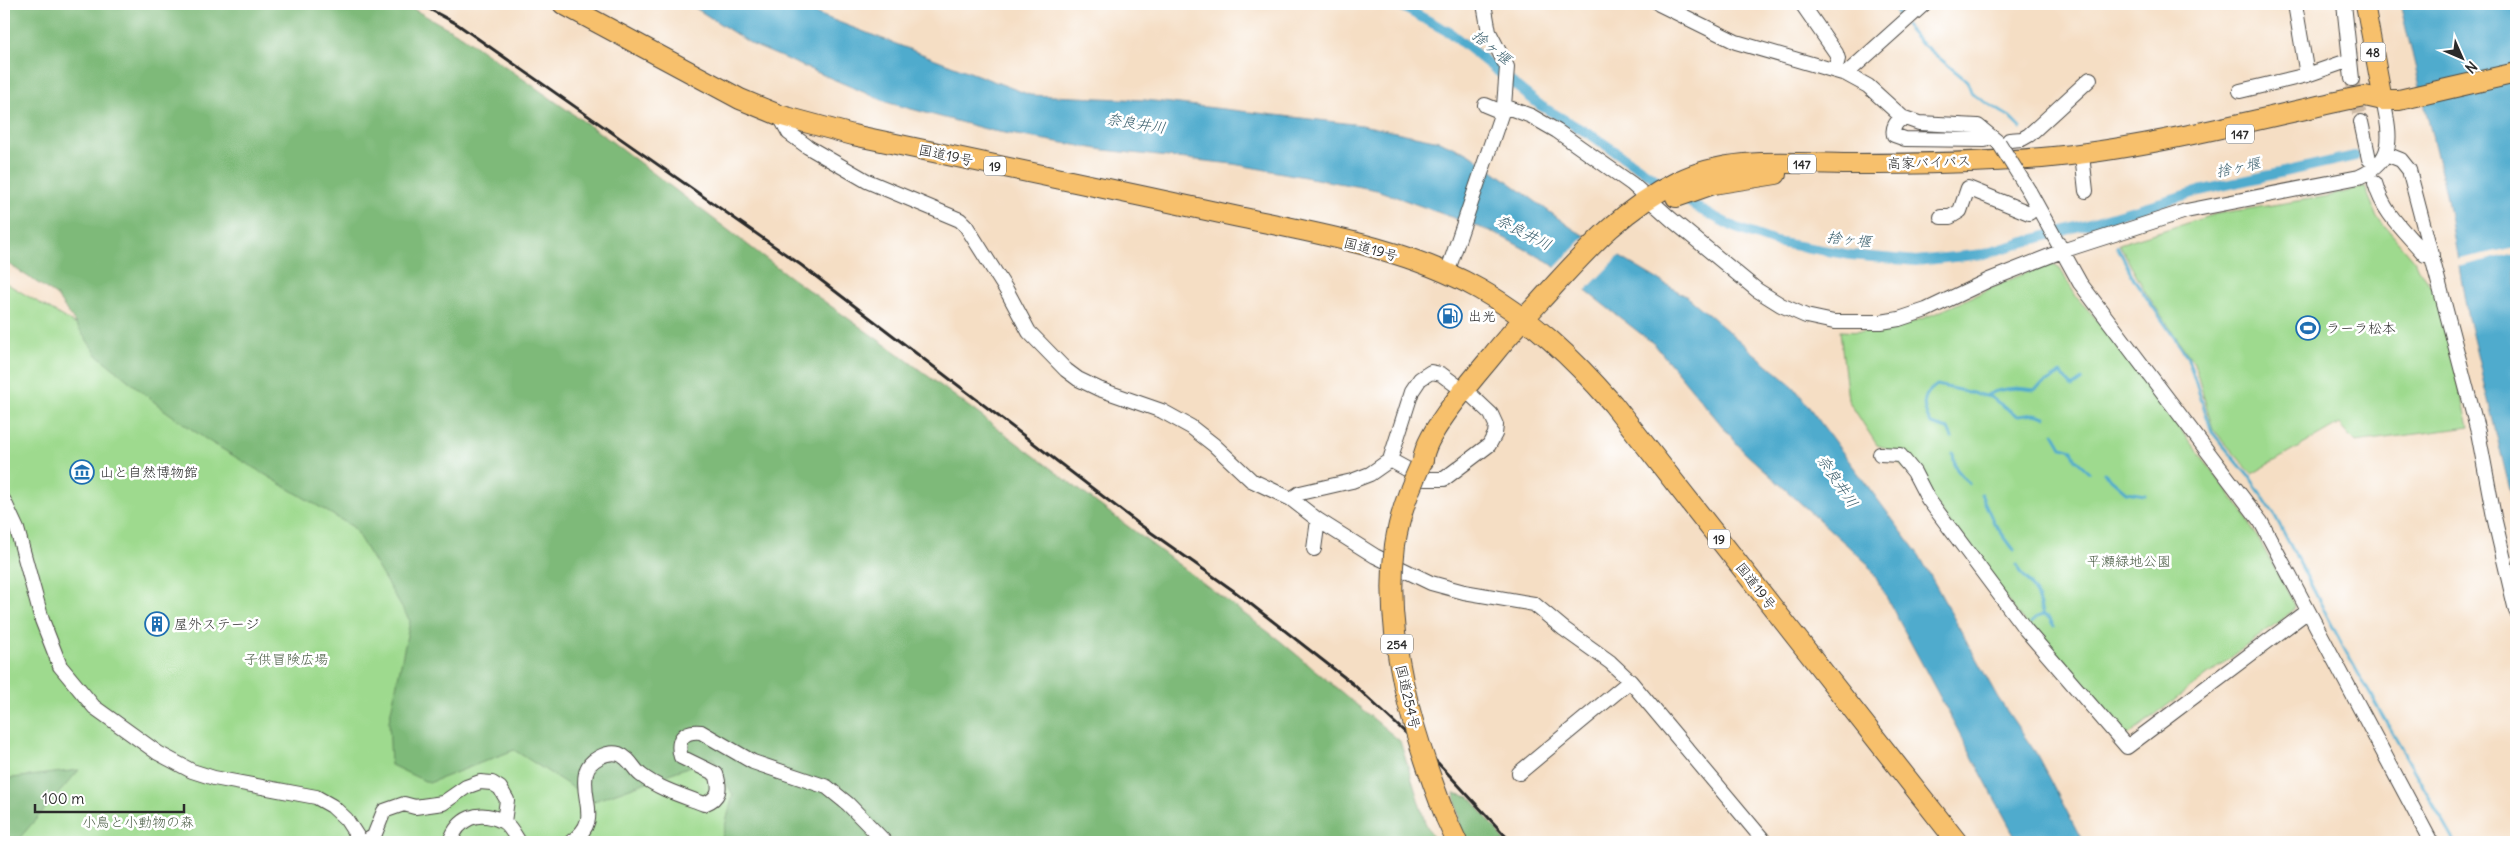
<svg xmlns="http://www.w3.org/2000/svg" width="2520" height="846" viewBox="0 0 2520 846" font-family="Delius,'Klee One',sans-serif">
	<style>
		.green { fill: #9eda8e; stroke: #64825c }
		.forest { fill: #7eba79; stroke: #547252 }
		.water { fill: #4fabcd; stroke: #3d6b7c }
		.pier { fill: #f5dec4 }
		.lines { fill: none; stroke-linecap: round; stroke-linejoin: round }
		.stream { stroke: #4fabcd; stroke-width: 3 }
		.canal { stroke: #4fabcd; stroke-width: 10 }
		.minor-tunnel { stroke: #cdbaa5; stroke-width: 14; stroke-dasharray: 14 7; stroke-linecap: butt }
		.minor-casing { stroke: #494642; stroke-width: 16 }
		.major-casing { stroke: #494642; stroke-width: 20 }
		.highway-casing { stroke: #494642; stroke-width: 22 }
		.minor { stroke: #fff; stroke-width: 14 }
		.major { stroke: #f7c06c; stroke-width: 18 }
		.highway { stroke: #f7c06c; stroke-width: 20 }
		.rail { stroke: #2b2b2b; stroke-width: 3 }
		.minor-bridge-casing { stroke: #494642; stroke-width: 16; stroke-linecap: butt }
		.highway-bridge-casing { stroke: #494642; stroke-width: 22; stroke-linecap: butt }
		.minor-bridge { stroke: #fff; stroke-width: 14 }
		.highway-bridge { stroke: #f7c06c; stroke-width: 20 }
		.labels { text-anchor: middle; dominant-baseline: central; stroke-width: 5; stroke-linejoin: round; paint-order: stroke }
		.shield { fill: #fff; stroke: #6b6b6b; stroke-width: 1 }
		.shield-label { font-size: 12px; font-weight: bold; fill: #2b2b2b }
		.street-label { font-size: 14px; fill: #2b2b2b; stroke: #fff }
		.poi-label { font-size: 14px; fill: #2b2b2b; stroke: #fff; text-anchor: start }
		.park-label { font-size: 14px; fill: #4e6049; stroke: #fff }
		.water-label { font-size: 15px; font-style: italic; fill: #395e6c; stroke: #fff }
	</style>
	<rect width="100%" height="100%" fill="#fff"/>
	<filter id="ink" filterUnits="userSpaceOnUse"><feTurbulence type="fractalNoise" baseFrequency=".02" numOctaves="2"/><feDisplacementMap in="SourceGraphic" scale="10" xChannelSelector="R" yChannelSelector="G"/><feConvolveMatrix kernelMatrix="1 2 1 2 8 2 1 2 1" color-interpolation-filters="sRGB"/></filter>
	<filter id="wash" filterUnits="userSpaceOnUse"><feTurbulence type="fractalNoise" baseFrequency=".0096" numOctaves="4" result="noise"/><feDisplacementMap in="SourceGraphic" scale="20" xChannelSelector="R" yChannelSelector="G"/><feGaussianBlur stdDeviation="1.12" result="paint"/><feColorMatrix in="noise" values="0 0 0 0 0 0 0 0 0 0 0 0 0 0 0 0 0 1.4 0 .05"/><feComposite in="paint" operator="in"/></filter>
	<g filter="url(#wash)">
		<rect width="100%" height="100%" fill="#f5dec4"/>
		<path class="green" d="M2365,187L2377,217L2414,260L2418,269L2437,294L2469,427L2355,442L2339,424L2252,474L2213,429L2194,363L2146,293L2119,244L2216,214L2329,196Z
			M2051,263L2059,267L2077,298L2093,315L2244,513L2295,605L2294,610L2124,738L2035,637L1929,495L1885,448L1877,445L1848,400L1840,331C1905,336 1948,306 2005,282C2020,275 2036,269 2051,263Z
			M4,282L318,468L1172,842H4Z"/>
		<path class="forest" d="M4,4H404L462,36L607,138L790,277L908,361L1279,640L1400,741L1425,822L1435,842H721L733,795L713,758L594,801L514,750L429,783L391,765L389,721L410,621L353,527L207,440L163,409L97,355L56,295L4,261Z
			M79,770L16,842H4V779Z
			M1454,793L1470,797L1506,842H1467L1462,834Z"/>
		<path class="water" d="M689,4H791L1030,95L1145,100L1362,125L1439,141L1472,155L1573,229L1689,298L1794,387L1919,555L1998,698L2036,753L2083,842H2018L1869,565L1744,452L1654,344L1547,261L1495,233L1377,190L1233,164L1104,150L993,131L889,103L753,45Z
			M2400,4H2516V515L2468,318L2446,193Z"/>
		<path class="pier" d="M1587,234L1621,254L1584,292L1554,269Z
			M2516,247V253L2457,267L2455,260Z"/>
		<g class="lines">
			<path class="stream" d="M1893,4L1899,16
				M1905,25L1920,42L1967,81L1972,94L2010,117L2021,128
				M2117,246L2135,281L2187,356L2212,432L2251,479L2274,514L2346,652L2455,842
				M1987,395C2002,387 2018,387 2034,390L2061,373L2072,387L2082,380
				M2054,433L2062,447L2072,450L2076,460L2089,472
				M1952,438L1948,429L1931,424C1922,408 1920,396 1937,385L1990,397L2018,416L2035,414L2045,417
				M1953,453L1955,467L1969,484
				M2104,473L2126,492L2145,495
				M1981,494L1994,523L2014,550
				M2016,565L2035,591L2043,615L2037,617L2031,623
				M2043,615L2049,618L2054,626"/>
			<path class="canal" d="M1397,4L1449,32L1541,106L1594,137L1701,210L1736,228L1775,242L1851,255L1916,261L1984,254L2199,191L2355,156"/>
		</g>
	</g>
	<g filter="url(#ink)">
		<g class="lines">
			<path class="minor-tunnel" d="M2352,79L2361,122"/>
			<g class="minor-casing">
				<path id="minor" d="M1659,4L1736,42L1846,74L1868,86L1902,117L1919,123L1978,126L1999,143
					M1802,4L1836,53L1838,59L1835,70
					M2295,4L2307,75
					M2344,4L2352,79
					M1846,74L1924,4
					M2240,91L2307,75L2350,60
					M1485,105L1502,112
					M1504,106L1531,116L1557,131L1632,184L1671,219L1757,290L1781,305L1806,316L1834,322H1881L1899,319L1926,310L1989,280L2062,251L2186,211L2359,177C2397,160 2390,134 2383,100
					M779,115L789,133L808,147L867,181L960,220L966,226L1007,291L1029,332L1066,370L1078,379L1099,389L1162,411L1191,427L1214,445L1251,480L1291,499L1318,520L1375,556L1431,583L1464,592L1534,604L1564,629L1610,662L1630,681L1765,842
					M1902,117C1896,123 1892,127 1894,135L1905,139L1985,140
					M2361,122L2369,159
					M2009,140L2022,139L2029,135L2090,79
					M2386,154L2401,160L2409,170L2478,432L2494,517L2516,611
					M2083,164L2086,191
					M2375,183C2384,215 2404,230 2425,255H2432
					M2029,191L2080,283L2261,522L2431,842
					M1941,217H1950L1960,211L1968,188L2029,213L2037,206
					M1447,273L1504,106L1507,67L1489,32L1484,4
					M1880,454L1900,455L1914,472L1928,499L2026,630L2127,747L2308,611
					M1390,460L1425,479H1444L1489,445L1495,434L1496,425L1491,414L1473,397
					M1291,499L1300,493L1352,481L1370,474L1390,460L1412,391L1420,379L1431,372L1441,374L1464,391
					M4,501L17,529L42,620L60,666L94,707L158,753L192,771L214,778L316,797L332,806L346,819L359,839L365,842L374,836L384,811L404,804L415,807L443,803L466,787L480,782L492,783L500,788L507,800L504,822
					M1314,549L1318,520
					M1519,773L1630,681
					M450,842C458,818 478,809 502,821C509,824 515,836 519,842
					M571,842C603,820 580,800 586,773C588,760 607,751 619,754C630,758 634,770 641,775C659,789 683,796 704,804C720,798 721,789 716,774L681,757C676,740 683,730 701,732L753,762L827,787L848,804L885,842"/>
			</g>
			<g class="major-casing">
				<path id="major" d="M2365,4L2383,100"/>
			</g>
			<g class="highway-casing">
				<path id="highway" d="M563,4L740,99L779,115L853,135C979,162 1107,188 1234,216C1314,233 1407,248 1479,289C1532,319 1573,358 1613,404L1957,842
					M1676,197L1713,184L1776,174
					M1423,461C1423,435 1475,377 1492,356C1511,332 1532,310 1552,288C1590,246 1626,207 1677,182C1731,155 1792,164 1850,164C1913,164 1978,163 2042,158C2144,149 2245,122 2345,100L2365,96L2383,100H2399L2516,73
					M1446,818L1457,842"/>
			</g>
			<use href="#minor" class="minor"/>
			<use href="#major" class="major"/>
			<use href="#highway" class="highway"/>
			<path class="rail" d="M420,4L457,24L801,265L1139,524L1234,591L1353,684L1438,763L1511,842"/>
			<g class="minor-bridge-casing">
				<path id="minor-bridge" d="M1999,143L2029,191"/>
			</g>
			<g class="highway-bridge-casing">
				<path id="highway-bridge" d="M1420,466C1408,492 1399,517 1395,545C1383,637 1413,734 1446,818"/>
			</g>
			<use href="#minor-bridge" class="minor-bridge"/>
			<use href="#highway-bridge" class="highway-bridge"/>
		</g>
	</g>
	<defs>
		<g id="fuel-ring" transform="scale(1.25)"><circle r="9.5" fill="#fff" stroke="#1f6fb2" stroke-width="1.5"/><path d="M-5.5-6h7V0h2V4h1.3V-2.5L3-4.5l.8-.8L6-3V5H2.5V1h-1V6h-7ZM-4.2-4.7v3.2H.2V-4.7Z" fill="#1f6fb2"/></g>
		<g id="stadium-ring" transform="scale(1.25)"><circle r="9.5" fill="#fff" stroke="#1f6fb2" stroke-width="1.5"/><path d="M0-5a6.5 5 0 1 0 0 10a6.5 5 0 1 0 0-10ZM-3.5-1.8h7v3.6h-7Z" fill="#1f6fb2"/></g>
		<g id="museum-ring" transform="scale(1.25)"><circle r="9.5" fill="#fff" stroke="#1f6fb2" stroke-width="1.5"/><path d="M0-6L6-3V-2H-6V-3ZM-5-1h2V3h-2ZM-1-1h2V3h-2ZM3-1h2V3H3ZM-6 4H6V6H-6Z" fill="#1f6fb2"/></g>
		<g id="building-ring" transform="scale(1.25)"><circle r="9.5" fill="#fff" stroke="#1f6fb2" stroke-width="1.5"/><path d="M-4-6H4V6H1V3H-1V6H-4ZM-2.5-4.3h1.7v1.8h-1.7ZM.8-4.3h1.7v1.8H.8ZM-2.5-1h1.7V.8h-1.7ZM.8-1h1.7V.8H.8Z" fill="#1f6fb2"/></g>
	</defs>
	<g fill-rule="evenodd">
		<use href="#fuel-ring" x="1450" y="316"/>
		<use href="#stadium-ring" x="2308" y="328"/>
		<use href="#museum-ring" x="82" y="472"/>
		<use href="#building-ring" x="157" y="624"/>
	</g>
	<g class="labels">
		<g class="shield">
			<rect x="2360.5" y="42.5" width="25" height="19" rx="4"/>
			<rect x="2226" y="124.5" width="28" height="19" rx="4"/>
			<rect x="1788" y="154.5" width="28" height="19" rx="4"/>
			<rect x="984" y="156.5" width="22" height="19" rx="4"/>
			<rect x="1708" y="529.5" width="22" height="19" rx="4"/>
			<rect x="1381" y="634.5" width="32" height="19" rx="4"/>
		</g>
		<g class="shield-label">
			<text x="2373" y="52">48</text>
			<text x="2240" y="134">147</text>
			<text x="1802" y="164">147</text>
			<text x="995" y="166">19</text>
			<text x="1719" y="539">19</text>
			<text x="1397" y="644">254</text>
		</g>
		<g class="street-label">
			<text transform="translate(946 155) rotate(12)">国道19号</text>
			<text transform="translate(1929 162) rotate(-2)">高家バイパス</text>
			<text transform="translate(1371 249) rotate(15)">国道19号</text>
			<text transform="translate(1756 586) rotate(52)">国道19号</text>
			<text transform="translate(1408 697) rotate(77)">国道254号</text>
		</g>
		<g class="poi-label">
			<text x="1468" y="316">出光</text>
			<text x="2326" y="328">ラーラ松本</text>
			<text x="100" y="472">山と自然博物館</text>
			<text x="174" y="624">屋外ステージ</text>
		</g>
		<g class="park-label">
			<text x="2129" y="561">平瀬緑地公園</text>
			<text x="286" y="659">子供冒険広場</text>
			<text x="138" y="822">小鳥と小動物の森</text>
		</g>
		<g class="water-label">
			<text transform="translate(1492 47) rotate(39)">捨ヶ堰</text>
			<text transform="translate(1136 123) rotate(9)">奈良井川</text>
			<text transform="translate(2238 167) rotate(-12)">捨ヶ堰</text>
			<text transform="translate(1524 232) rotate(27)">奈良井川</text>
			<text transform="translate(1849 239) rotate(7)">捨ヶ堰</text>
			<text transform="translate(1838 481) rotate(56)">奈良井川</text>
		</g>
	</g>
	<rect width="2520" height="846" fill="none" stroke="#fff" stroke-width="20"/>
	<g transform="translate(2462 58) rotate(135)" stroke="#ffffff" stroke-width="4" paint-order="stroke">
	<path d="M0-4L9 19L0 12L-9 19Z" fill="#2b2b2b"/>
	<text y="-8" font-size="14" font-weight="bold" text-anchor="middle" fill="#2b2b2b">N</text>
	</g>
	<path d="M35 804v8h149v-8" fill="none" stroke="#2b2b2b" stroke-width="2.5"/>
	<text x="42" y="804" font-size="15" fill="#2b2b2b" stroke="#ffffff" stroke-width="4" paint-order="stroke">100 m</text>
</svg>
